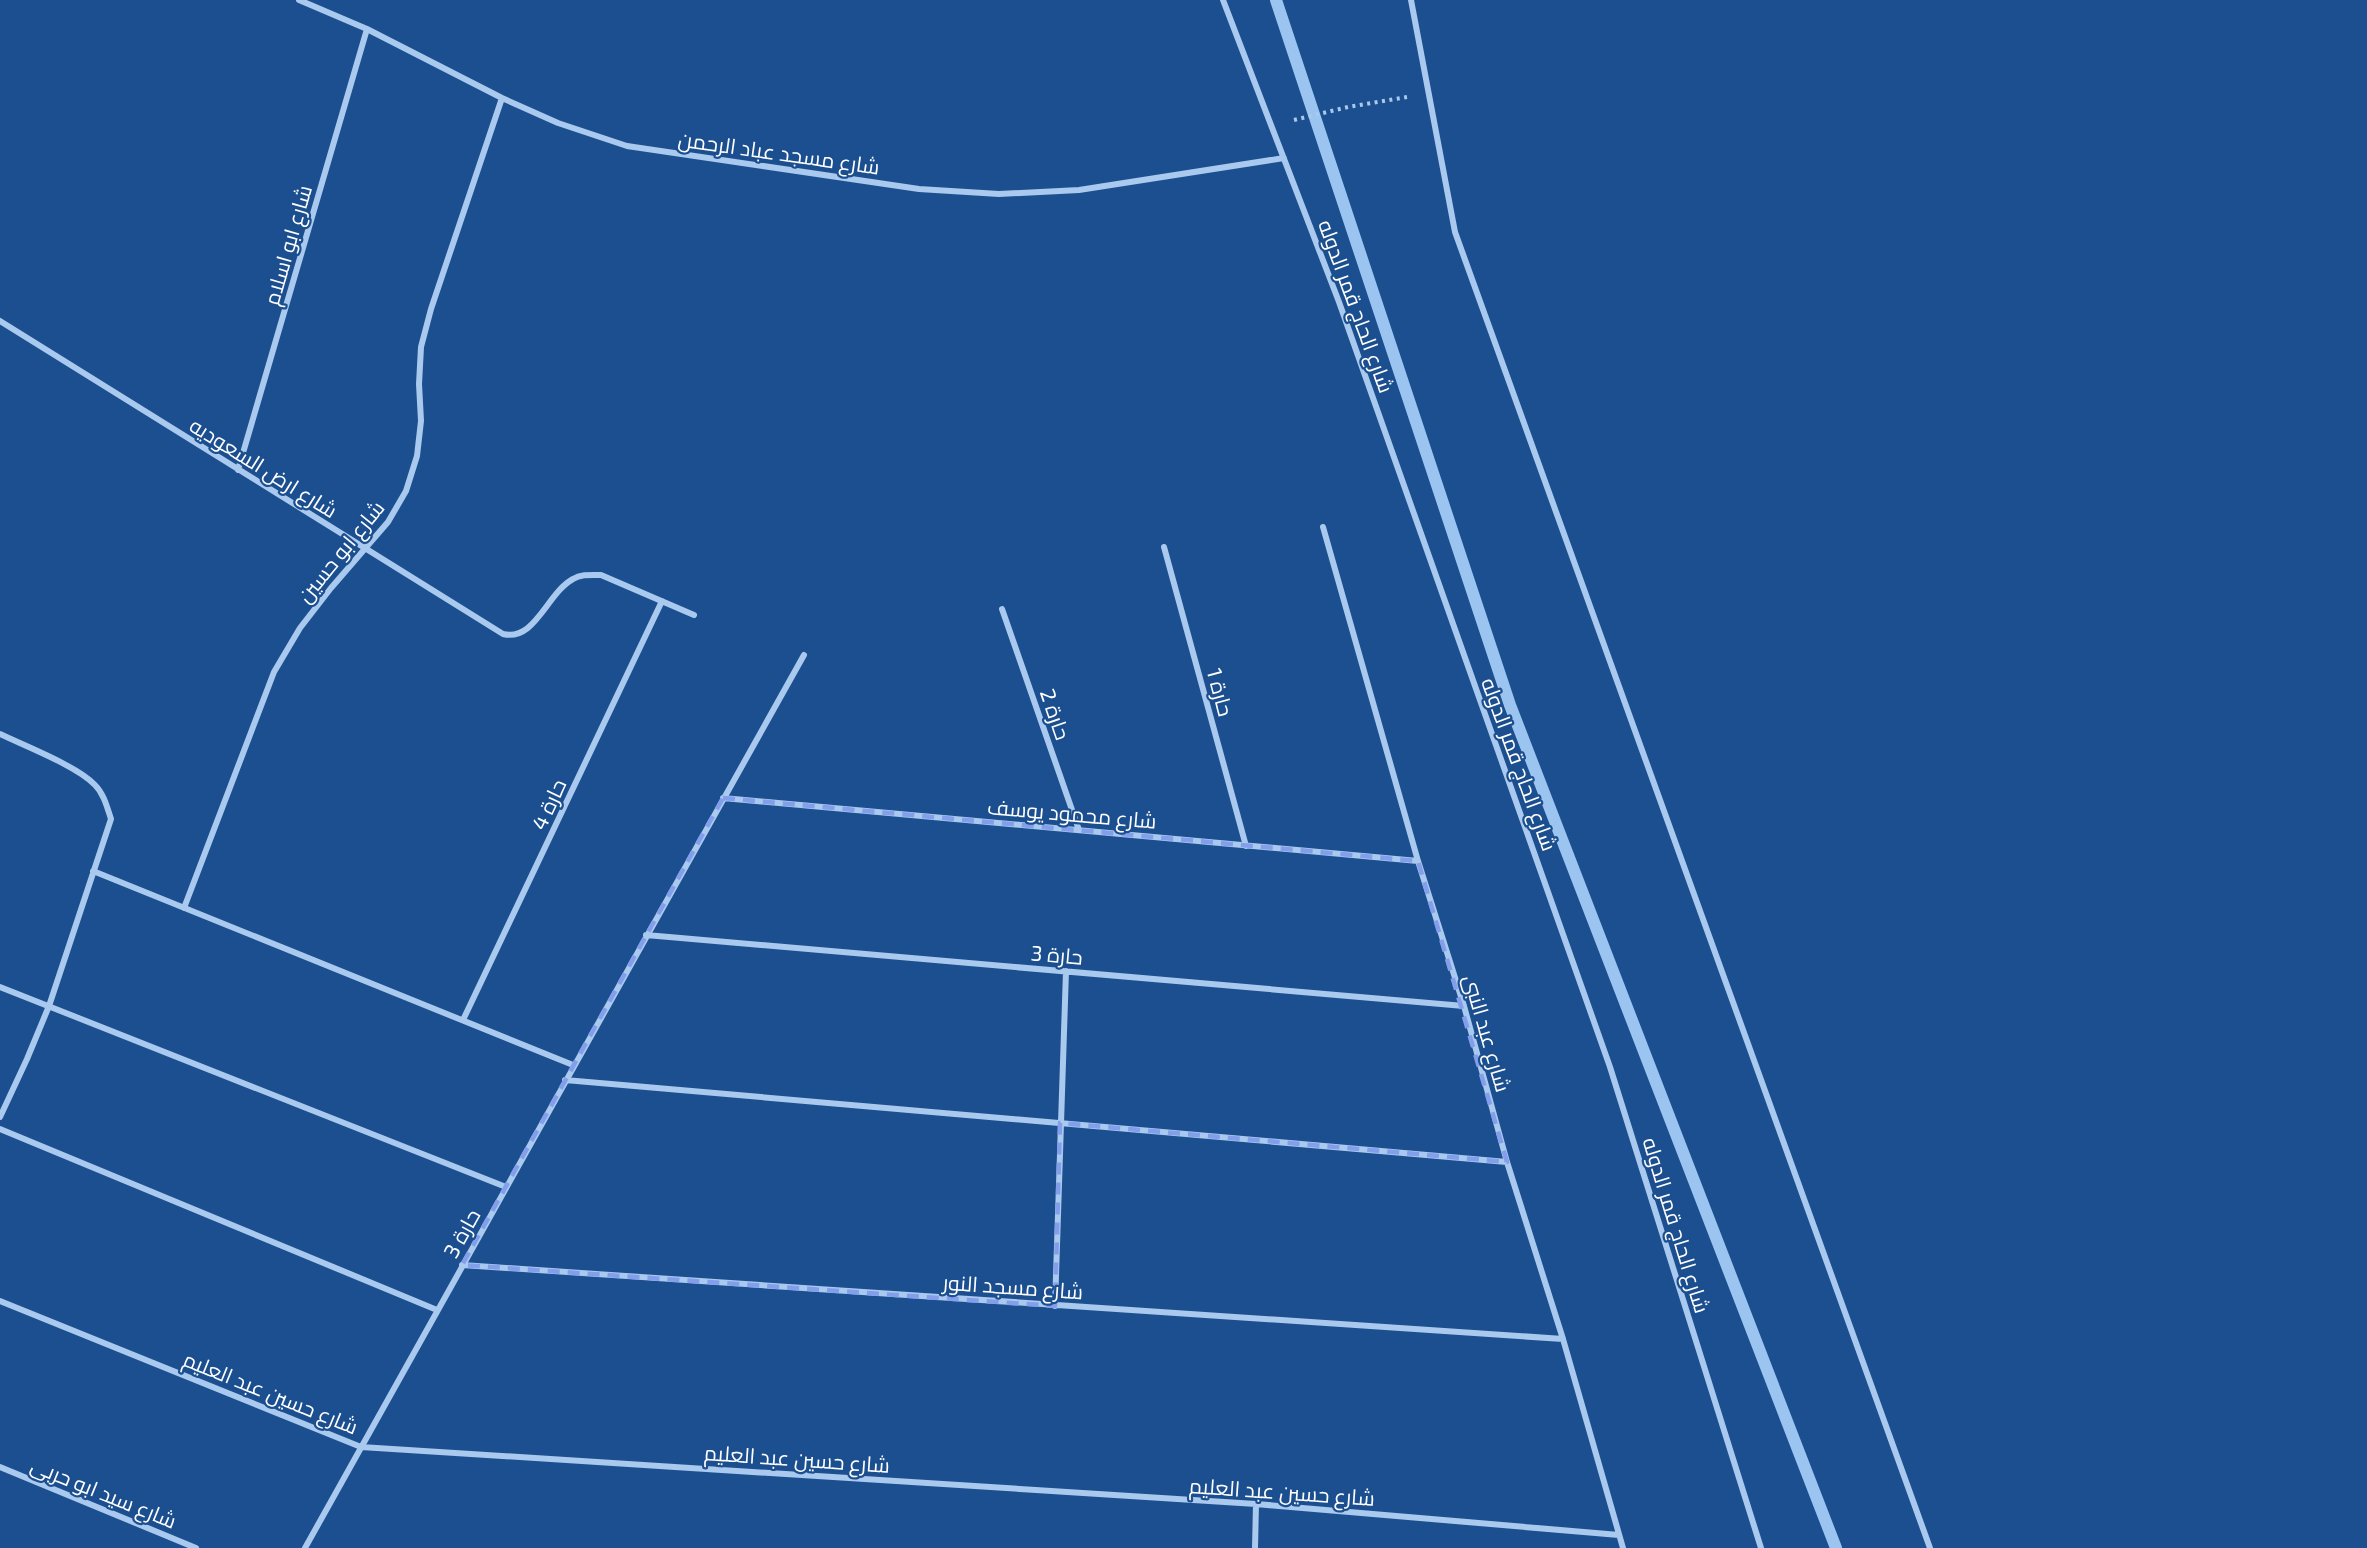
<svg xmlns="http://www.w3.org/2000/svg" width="2367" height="1548" viewBox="0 0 2367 1548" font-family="'Exo 2',Cairo,sans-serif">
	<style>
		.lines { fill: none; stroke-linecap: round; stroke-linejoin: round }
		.stream { stroke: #9cc4f0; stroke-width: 12 }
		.path { stroke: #a9c9ee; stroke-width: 4; stroke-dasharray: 3 4.5; stroke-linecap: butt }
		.minor { stroke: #a9c9ee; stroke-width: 6 }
		.marked { fill: none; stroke: #839eea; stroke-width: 4.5; stroke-dasharray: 12 8; stroke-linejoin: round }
		.labels { text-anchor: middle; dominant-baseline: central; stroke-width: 4.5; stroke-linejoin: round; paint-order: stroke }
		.street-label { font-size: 21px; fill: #fff; stroke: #1b4f8f }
	</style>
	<rect width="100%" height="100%" fill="#1b4f8f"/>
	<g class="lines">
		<path class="stream" d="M1276,0L1510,705L1836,1548"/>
		<path class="path" d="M1294,120L1348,107L1407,97"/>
		<path class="minor" d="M299,0L367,29L502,98L558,123L627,146L919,189L999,194L1079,190L1284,158
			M1223,0L1339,302L1610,1067L1761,1548
			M1411,0L1455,232L1930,1548
			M0,321L503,634C535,642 547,593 573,579C581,574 591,575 601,575L694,615
			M238,470L367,29
			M1323,527L1418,861L1464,1006L1507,1162L1563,1339L1623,1548
			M1164,547L1246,846
			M1002,609L1079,830
			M0,734C25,746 77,766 95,785C104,794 107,807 111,819L49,1006L27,1059L0,1117
			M723,798L1418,861
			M93,871L573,1065
			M184,908L274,672L300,628L331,588L388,522L406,491L417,456L421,421L419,384L421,347L431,309L502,98
			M646,935L1464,1006
			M0,987L506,1187
			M463,1020L662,601
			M565,1080L1507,1162
			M0,1129L437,1310
			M462,1265L1563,1339
			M0,1301L361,1447L1256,1504L1619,1535
			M1055,1306L1066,971
			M0,1467L196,1548
			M305,1548L804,655
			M1255,1548L1256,1504"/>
	</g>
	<path class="marked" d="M723,798L1418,861L1507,1162L1060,1123L1055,1306L462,1265Z"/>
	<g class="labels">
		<g class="street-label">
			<text transform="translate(779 152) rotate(8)">شارع مسجد عباد الرحمن</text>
			<text transform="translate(287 245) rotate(-74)">شارع ابو اسلام</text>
			<text transform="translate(1357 306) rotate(70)">شارع الحاج قمر الدوله</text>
			<text transform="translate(264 467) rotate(32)">شارع ارض السعوديه</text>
			<text transform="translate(340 551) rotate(-51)">شارع ابو حسين</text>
			<text transform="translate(1221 692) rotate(75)">حارة 1</text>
			<text transform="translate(1056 714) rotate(71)">حارة 2</text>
			<text transform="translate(1520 764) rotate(70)">شارع الحاج قمر الدوله</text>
			<text transform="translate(548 804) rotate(-65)">حارة 4</text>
			<text transform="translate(1072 813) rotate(5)">شارع محمود يوسف</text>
			<text transform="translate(1057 954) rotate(5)">حارة 3</text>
			<text transform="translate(1488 1033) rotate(74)">شارع عبد النبى</text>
			<text transform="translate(1677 1225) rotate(73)">شارع الحاج قمر الدوله</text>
			<text transform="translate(461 1233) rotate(-61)">حارة 3</text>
			<text transform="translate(1013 1286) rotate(4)">شارع مسجد النور</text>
			<text transform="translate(271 1392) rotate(22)">شارع حسين عبد العليم</text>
			<text transform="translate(797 1458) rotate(4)">شارع حسين عبد العليم</text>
			<text transform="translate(1282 1491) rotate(4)">شارع حسين عبد العليم</text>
			<text transform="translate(104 1492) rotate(22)">شارع سيد ابو حربى</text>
		</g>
	</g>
</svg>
